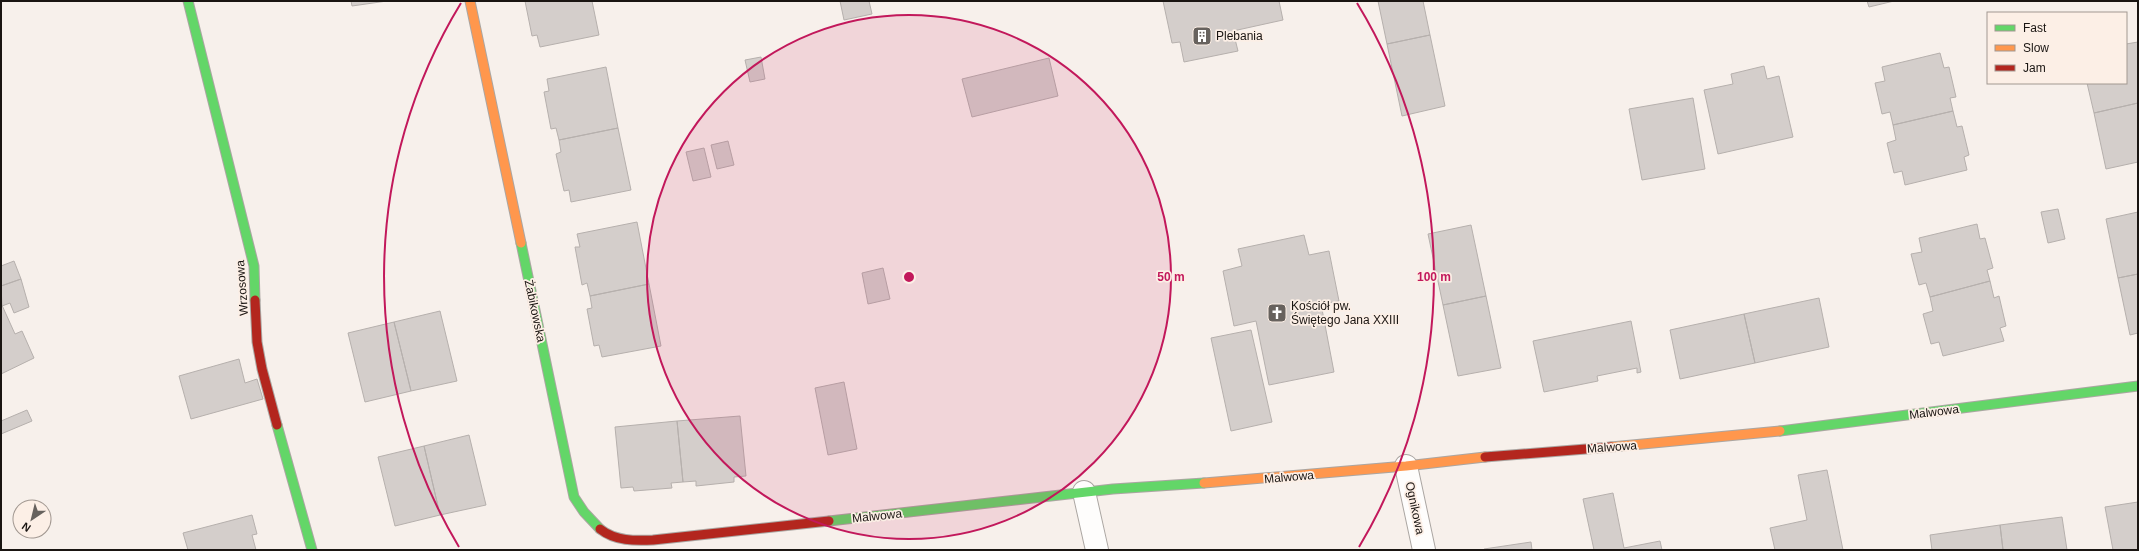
<svg xmlns="http://www.w3.org/2000/svg" width="2139" height="551" viewBox="0 0 2139 551" font-family="Arial,sans-serif">
	<style>
		.building { fill: #d4cecb; stroke: #b6b0ad }
		.lines { fill: none; stroke-linecap: round; stroke-linejoin: round }
		.street-casing { stroke: #aba6a2; stroke-width: 24 }
		.fast-casing { stroke: #aba6a2; stroke-width: 11 }
		.slow-casing { stroke: #aba6a2; stroke-width: 11 }
		.jam-casing { stroke: #aba6a2; stroke-width: 11 }
		.street { stroke: #fefdfc; stroke-width: 22 }
		.fast { stroke: #63d668; stroke-width: 9 }
		.slow { stroke: #ff974d; stroke-width: 9 }
		.jam { stroke: #b3261e; stroke-width: 9 }
		.ring { fill: none; stroke: #c2185b; stroke-width: 2 }
		.labels { text-anchor: middle; dominant-baseline: central; stroke-width: 3.5; stroke-linejoin: round; paint-order: stroke }
		.poi-label { font-size: 12px; fill: #1a1512; stroke: #fcefe6; text-anchor: start }
		.street-label { font-size: 12px; fill: #1a1512; stroke: #fcefe6 }
		.centre { fill: #c2185b; stroke: #fcefe6; stroke-width: 2 }
		.ring-label { font-size: 12px; text-anchor: middle; font-weight: bold; fill: #c2185b; stroke: #fcefe6; stroke-width: 3.5; stroke-linejoin: round; paint-order: stroke }
	</style>
	<rect width="100%" height="100%" fill="#f7f0eb"/>
	<path class="building" d="M351,1H387L352,6Z
		M525,1H592L599,35L540,47L537,35L532,36Z
		M840,1H869L872,14L844,20Z
		M1163,1H1279L1283,20L1233,31L1238,51L1184,62L1180,42L1172,43Z
		M1378,1H1423L1430,35L1387,44Z
		M1867,1H1894L1869,7Z
		M1430,35L1445,106L1402,116L1387,44Z
		M2138,42V103L2094,113L2087,83H2126V44Z
		M1940,53L1944,68L1949,67L1956,97L1950,98L1953,111L1893,125L1890,112L1882,114L1875,83L1885,81L1882,67Z
		M761,57L765,79L750,82L745,60Z
		M1049,58L1058,96L972,117L962,79Z
		M1764,66L1767,79L1779,76L1793,137L1718,154L1704,90L1733,84L1731,74Z
		M606,67L618,128L559,140L556,128L551,129L544,92L549,91L547,79Z
		M1693,98L1705,169L1642,180L1629,109Z
		M2138,103V162L2106,169L2094,113Z
		M1953,111L1957,127L1962,126L1969,155L1964,157L1967,170L1905,185L1902,171L1894,173L1887,143L1896,140L1893,125Z
		M618,128L631,190L571,202L569,190L564,191L556,154L561,152L559,140Z
		M728,141L734,165L717,169L711,145Z
		M704,148L711,177L693,181L686,152Z
		M2058,209L2065,239L2048,243L2041,212Z
		M2138,212V274L2118,278L2106,219Z
		M637,222L649,284L590,296L587,283L582,285L575,247H580L577,234Z
		M1977,224L1980,239L1985,238L1993,268L1987,270L1990,281L1930,297L1926,283L1919,285L1911,254L1922,252L1919,238Z
		M1471,225L1486,296L1443,305L1428,234Z
		M1304,235L1309,255L1329,251L1339,301L1321,304L1334,372L1269,385L1256,321L1234,326L1223,271L1242,266L1238,249Z
		M14,261L21,279L1,286V266Z
		M883,268L890,299L868,304L862,273Z
		M2138,274V333L2130,335L2118,278Z
		M21,279L29,307L14,313L10,303L2,306L1,286Z
		M1990,281L1994,298L1999,296L2006,326L2000,328L2004,341L1943,356L1939,342L1931,344L1923,314L1933,311L1930,297Z
		M649,284L661,346L602,357L599,345L594,346L587,309L592,308L590,296Z
		M1486,296L1501,368L1458,376L1443,305Z
		M1819,298L1829,347L1755,363L1744,314Z
		M1,303L15,334L22,331L34,358L1,374Z
		M440,311L457,381L411,391L394,322Z
		M1744,314L1755,363L1680,379L1670,330Z
		M1631,321L1641,372L1637,373V368L1597,376L1598,381L1544,392L1533,341Z
		M394,322L411,391L365,402L348,333Z
		M1251,330L1272,422L1231,431L1211,338Z
		M239,359L245,383L257,379L263,399L191,419L179,376Z
		M844,382L857,449L828,455L815,388Z
		M27,410L32,421L1,434V421Z
		M740,416L746,476L734,477V482L696,486V481L683,482L677,421Z
		M677,421L683,482L671,483L672,488L634,491L633,487L621,488L615,427Z
		M469,435L486,505L440,515L424,446Z
		M424,446L440,515L395,526L378,457Z
		M1827,470L1843,550H1775L1770,528L1807,520L1798,475Z
		M1613,493L1624,548L1660,541L1662,550H1594L1583,499Z
		M2138,502V550H2113L2105,507Z
		M252,515L257,534L252,535L256,550H188L183,533Z
		M2062,517L2067,550H2003L2000,525Z
		M2000,525L2003,550H1932L1930,535Z
		M1531,542L1532,550H1484V549Z"/>
	<g class="lines">
		<g class="street-casing">
			<path id="street" d="M1406,466L1424,550
				M1084,492L1097,550"/>
		</g>
		<g class="fast-casing">
			<path id="fast" d="M188,1L254,266L255,300
				M521,243L574,497L584,512L600,529
				M277,425L312,550
				M1780,431L2138,386
				M829,521L1113,489L1204,483"/>
		</g>
		<g class="slow-casing">
			<path id="slow" d="M470,1L521,243
				M1611,447L1780,431
				M1204,483L1406,466L1485,457"/>
		</g>
		<g class="jam-casing">
			<path id="jam" d="M255,300L257,342L262,369L277,425
				M1485,457L1611,447
				M600,529C615,541 635,541 653,540L829,521"/>
		</g>
		<use href="#street" class="street"/>
		<use href="#fast" class="fast"/>
		<use href="#slow" class="slow"/>
		<use href="#jam" class="jam"/>
	</g>
	<circle cx="909" cy="277" r="262" fill="#c2185b" fill-opacity=".12"/>
	<g class="ring">
		<circle cx="909" cy="277" r="262"/>
		<path d="M459 547A525 525 0 0 1 461 3M1357 3A525 525 0 0 1 1359 547"/>
	</g>
	<defs>
		<g id="building-square" transform="scale(1)"><rect x="-9" y="-9" width="18" height="18" rx="4" fill="#67625e" stroke="#fcefe6"/><path d="M-4-6H4V6H1V3H-1V6H-4ZM-2.5-4.3h1.7v1.8h-1.7ZM.8-4.3h1.7v1.8H.8ZM-2.5-1h1.7V.8h-1.7ZM.8-1h1.7V.8H.8Z" fill="#fff"/></g>
		<g id="church-square" transform="scale(1)"><rect x="-9" y="-9" width="18" height="18" rx="4" fill="#67625e" stroke="#fcefe6"/><path d="M-1.2-6h2.4v3.5h3.3v2.4h-3.3V6h-2.4V-.1h-3.3v-2.4h3.3Z" fill="#fff"/></g>
	</defs>
	<g fill-rule="evenodd">
		<use href="#building-square" x="1202" y="36"/>
		<use href="#church-square" x="1277" y="313"/>
	</g>
	<g class="labels">
		<g class="poi-label">
			<text x="1216" y="36">Plebania</text>
			<text x="1291" y="306">Kościół pw.<tspan x="1291" dy="14">Świętego Jana XXIII</tspan></text>
		</g>
		<g class="street-label">
			<text transform="translate(242 288) rotate(-94)">Wrzosowa</text>
			<text transform="translate(535 311) rotate(78)">Żabikowska</text>
			<text transform="translate(1934 412) rotate(-7)">Malwowa</text>
			<text transform="translate(1612 447) rotate(-4)">Malwowa</text>
			<text transform="translate(1289 477) rotate(-5)">Malwowa</text>
			<text transform="translate(1415 508) rotate(78)">Ognikowa</text>
			<text transform="translate(877 516) rotate(-6)">Malwowa</text>
		</g>
	</g>
	<circle cx="909" cy="277" r="6" class="centre"/>
	<g class="ring-label">
		<text x="1171" y="281">50 m</text>
		<text x="1434" y="281">100 m</text>
	</g>
	<rect width="2139" height="551" fill="none" stroke="#1a1512" stroke-width="4"/>
	<rect x="1987" y="12" width="140" height="72" fill="#fcefe6" stroke="#a29891"/>
	<rect x="1995" y="25" width="20" height="6" fill="#63d668" stroke="#a29891"/>
	<text x="2023" y="32" font-size="12" fill="#1a1512">Fast</text>
	<rect x="1995" y="45" width="20" height="6" fill="#ff974d" stroke="#a29891"/>
	<text x="2023" y="52" font-size="12" fill="#1a1512">Slow</text>
	<rect x="1995" y="65" width="20" height="6" fill="#b3261e" stroke="#a29891"/>
	<text x="2023" y="72" font-size="12" fill="#1a1512">Jam</text>
	<g transform="translate(32 519) rotate(215)"><circle r="19" fill="#fcefe6" stroke="#a29891"/>
	<path d="M0-3L7 15L0 10L-7 15Z" fill="#67625e"/>
	<text y="-6" font-size="11" font-weight="bold" text-anchor="middle" fill="#1a1512">N</text>
	</g>
</svg>
